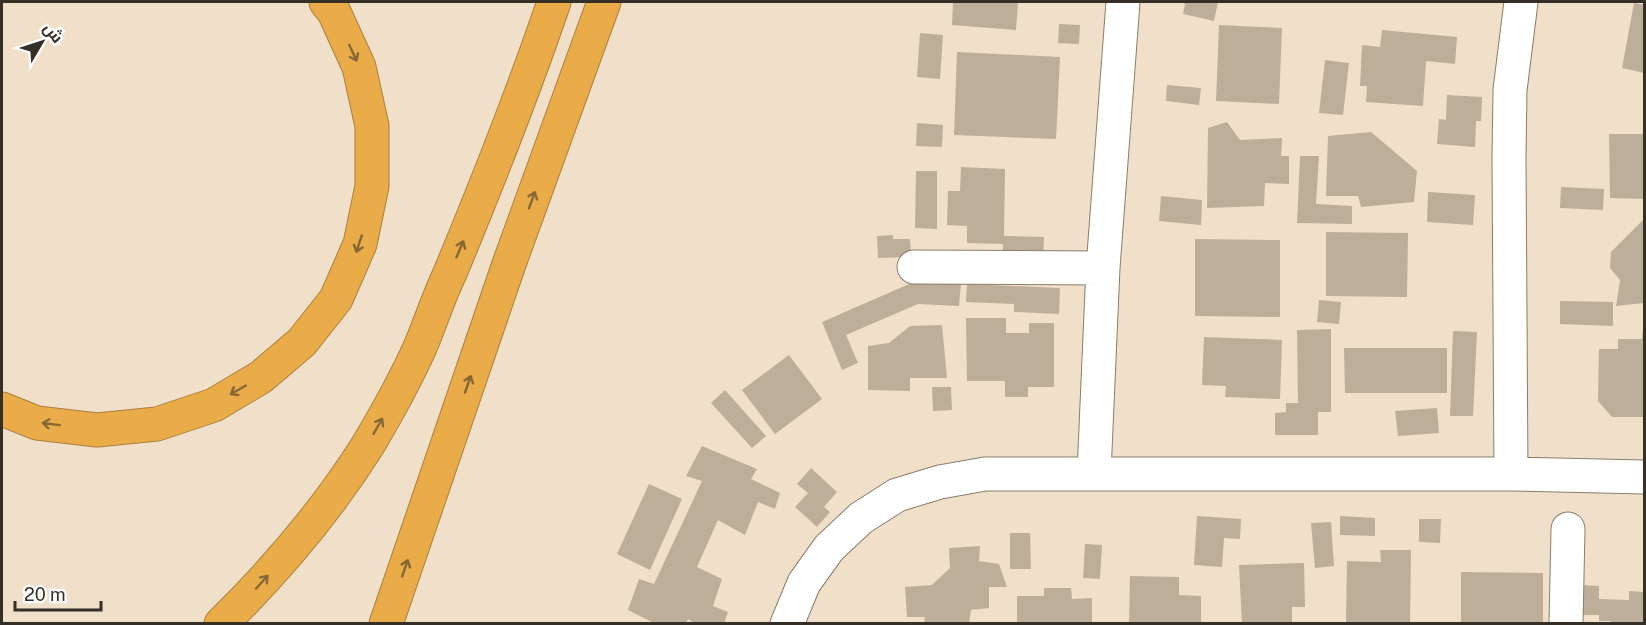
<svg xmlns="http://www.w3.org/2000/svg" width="1646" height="625" viewBox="0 0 1646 625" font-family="'Public Sans',Cairo,sans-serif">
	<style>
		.building { fill: #bdae99 }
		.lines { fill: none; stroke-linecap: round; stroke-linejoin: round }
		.minor-casing { stroke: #8b7d68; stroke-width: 35 }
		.highway-casing { stroke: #aa803d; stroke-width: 35 }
		.minor { stroke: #fff; stroke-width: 33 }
		.highway { stroke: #e9ac49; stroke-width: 33 }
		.oneway { stroke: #866736 }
	</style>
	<rect width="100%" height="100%" fill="#f0e0ca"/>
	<path class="building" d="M953,2H1018L1016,30L952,25Z
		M1180,2H1218L1214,21L1183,14L1185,4Z
		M1634,3L1644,5V73L1622,68Z
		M1059,24L1080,25L1079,44L1058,43Z
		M1219,25L1282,28L1279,104L1216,101Z
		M1382,30L1457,37L1455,64L1426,61L1423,106L1366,102L1367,86H1360L1362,45L1380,47Z
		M920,33L943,35L940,79L917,77Z
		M957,52L1060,57L1056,139L954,135Z
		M1325,60L1349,63L1343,115L1319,113Z
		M1167,85L1201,88L1199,105L1166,101Z
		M1447,95L1482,97L1481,121H1476L1475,147L1437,144L1439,119L1446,120Z
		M1227,122L1240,140L1282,138L1281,156H1289V184L1265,183L1264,206L1207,208L1208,128Z
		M917,123L943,125L942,147L916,146Z
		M1371,132L1417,171L1414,202L1361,207L1358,196H1326L1328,136Z
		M1609,134H1644V199L1610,198Z
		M1300,156H1319L1316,204L1352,206V224L1297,223Z
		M961,167L1005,169L1004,236L1044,237L1043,262L1003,260V244L967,243V226L947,225L948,191H960Z
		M916,171H937V229L915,228Z
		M1561,187L1604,189L1603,210L1560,208Z
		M1428,192L1475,195L1473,225L1427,222Z
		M1161,196L1202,200L1201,225L1159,221Z
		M1644,219V303L1616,306L1620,280L1610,268L1611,252Z
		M1326,232L1408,233L1407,297L1326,296Z
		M893,235V239H910L911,257L878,258L877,236Z
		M1195,239L1280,240V317L1195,316Z
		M916,281L961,283L959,306L918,304L846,335L858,363L842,370L822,322Z
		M967,284L1060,288L1059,314L1014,312V304L966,302Z
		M1319,300L1341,302L1339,324L1317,322Z
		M1560,301L1613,302V326L1560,324Z
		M966,318H1006V333H1029V323H1054V387H1028V397H1005V381H967Z
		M942,325L947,378H910V391L868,390V346L889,343L910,326Z
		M1643,328H1644V417H1612L1598,401L1599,349H1618V339H1642Z
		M1331,329V412H1318V435H1275V413L1286,412V403H1298L1297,330Z
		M1453,331L1477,332L1473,416H1450Z
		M1204,337L1282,340L1280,399L1225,397L1226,386L1202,385Z
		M1344,348H1447V393H1345Z
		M789,355L822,399L775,434L742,390Z
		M932,387H951L952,410L933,411Z
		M725,390L766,436L752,448L711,403Z
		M1437,408L1439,433L1398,436L1395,411Z
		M702,446L757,469L751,479L780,493L775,509L758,502L745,535L718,520L697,567L722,579L713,606L728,612L724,624H696L688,619L686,624H656L628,610L639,579L654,584L702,481L686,476Z
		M811,468L837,492L824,507L830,512L817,527L795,507L808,493L797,484Z
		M649,484L682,499L650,570L617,554Z
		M1197,516L1241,519L1240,539L1224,538L1222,567L1194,565Z
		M1340,516L1375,518V536L1340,535Z
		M1419,519H1441L1440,543L1419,542Z
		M1331,522L1334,566L1315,568L1311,523Z
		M1010,533H1030L1031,569H1010Z
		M1085,544L1102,545L1100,579L1083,578Z
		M980,546L979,561L999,564L1007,587H989V608L971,610L969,624H924L925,617H907L905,587L932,585L950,568L949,548Z
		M1380,550H1411L1410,624H1356V622H1346L1347,561L1381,562Z
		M1304,563L1305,607H1292V624H1242L1239,565Z
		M1461,572L1543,573V624H1461Z
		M1130,576L1179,577V595L1201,596V624H1129Z
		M1581,585L1599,586V599L1629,600V591L1644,592V624H1611V621H1599V615H1581Z
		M1044,588H1071L1072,599L1092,598V624H1017V596H1044Z"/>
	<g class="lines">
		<g class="minor-casing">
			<path id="minor" d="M914,267L1103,268
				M1094,473L1103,268L1123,2
				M1511,474L1509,157L1510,90L1521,2
				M787,624L804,583L829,548L861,518L897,495L940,482L985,474H1511L1644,477
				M1566,624L1568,529"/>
		</g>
		<g class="highway-casing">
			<path id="highway" d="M2,409L37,423L97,430L157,424L214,405L261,377L302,342L336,299L360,244L372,186V126L359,67L334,12L326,2
				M221,624C276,570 327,510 368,445C387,413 406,379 421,345C431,321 439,296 450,273C487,184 523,93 554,2
				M386,624L509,264L604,2"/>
		</g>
		<use href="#minor" class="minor"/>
		<use href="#highway" class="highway"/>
	</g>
	<defs><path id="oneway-shaft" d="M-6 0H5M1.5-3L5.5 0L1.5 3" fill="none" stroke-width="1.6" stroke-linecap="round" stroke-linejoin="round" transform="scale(1.5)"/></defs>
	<g class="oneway">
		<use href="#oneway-shaft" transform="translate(353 53) rotate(65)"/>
		<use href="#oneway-shaft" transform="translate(532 200) rotate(-70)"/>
		<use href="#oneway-shaft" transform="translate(359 244) rotate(108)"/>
		<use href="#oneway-shaft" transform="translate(460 249) rotate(-67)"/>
		<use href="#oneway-shaft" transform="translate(468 384) rotate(-71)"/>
		<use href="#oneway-shaft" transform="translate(238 390) rotate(150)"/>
		<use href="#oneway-shaft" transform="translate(51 424) rotate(-173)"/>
		<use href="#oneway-shaft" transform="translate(378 426) rotate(-60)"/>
		<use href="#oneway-shaft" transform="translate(405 568) rotate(-71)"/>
		<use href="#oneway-shaft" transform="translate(262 582) rotate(-48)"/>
	</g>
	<rect width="1646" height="625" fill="none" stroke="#352f26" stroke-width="6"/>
	<g transform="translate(42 42) rotate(51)" stroke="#ffffff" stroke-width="4.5" paint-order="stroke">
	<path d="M0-4.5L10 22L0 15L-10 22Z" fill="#352f26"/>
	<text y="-9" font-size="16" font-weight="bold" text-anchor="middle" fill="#352f26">ش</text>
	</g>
	<path d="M15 601v9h86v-9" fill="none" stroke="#352f26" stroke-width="3"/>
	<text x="24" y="601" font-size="18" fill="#352f26" stroke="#ffffff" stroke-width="4.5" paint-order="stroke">20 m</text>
</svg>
